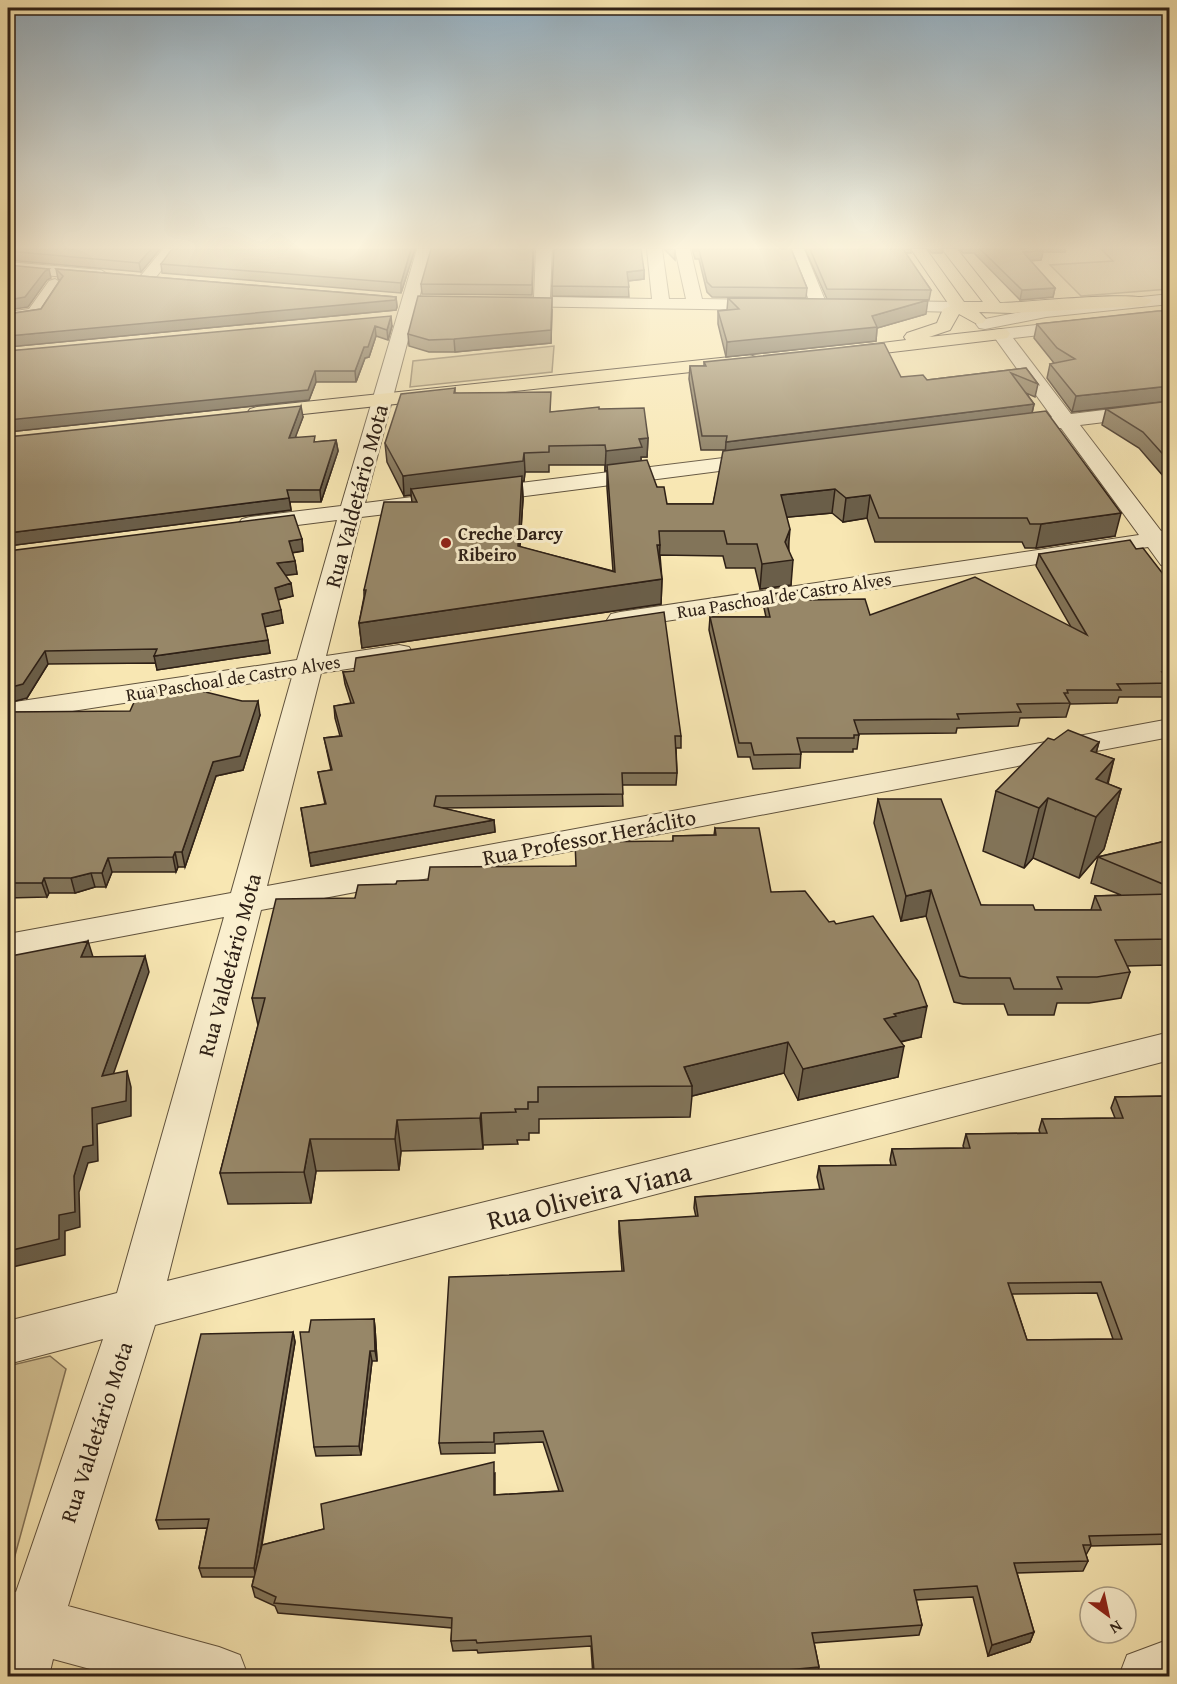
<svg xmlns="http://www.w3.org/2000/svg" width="1177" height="1684" viewBox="0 0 1177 1684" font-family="'Gentium Book Plus',serif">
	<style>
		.green { fill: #d6c598; stroke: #827257; stroke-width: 1.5 }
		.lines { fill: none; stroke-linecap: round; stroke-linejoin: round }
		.minor-casing { stroke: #60523d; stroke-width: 2 }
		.tertiary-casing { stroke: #60523d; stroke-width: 2 }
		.primary-casing { stroke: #2e2016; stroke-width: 2 }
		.minor { fill: #faefce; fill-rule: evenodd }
		.tertiary { fill: #faefce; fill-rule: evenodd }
		.primary { fill: #f8e7b3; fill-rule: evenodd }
		.wall { fill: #827459; stroke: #2e2016; stroke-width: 1.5; fill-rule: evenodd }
		.shaded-wall { fill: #6a5e49; stroke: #2e2016; stroke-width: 1.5 }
		.building { fill: #978768; stroke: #2e2016; stroke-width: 1.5; fill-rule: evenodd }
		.poi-dot { fill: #8f2418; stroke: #faefce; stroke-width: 2 }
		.labels { text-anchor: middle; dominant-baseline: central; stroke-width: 6; stroke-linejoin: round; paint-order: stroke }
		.far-poi-label { font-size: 18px; font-weight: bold; fill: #2e2016; stroke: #faefce; text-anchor: start }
		.far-street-label { font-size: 18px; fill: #2e2016; stroke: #faefce }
		.street-label { font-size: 22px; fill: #2e2016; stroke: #faefce }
		.near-street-label { font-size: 27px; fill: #2e2016; stroke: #faefce }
	</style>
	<rect width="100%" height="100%" fill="#f8e7b3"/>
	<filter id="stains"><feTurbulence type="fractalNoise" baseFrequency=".00333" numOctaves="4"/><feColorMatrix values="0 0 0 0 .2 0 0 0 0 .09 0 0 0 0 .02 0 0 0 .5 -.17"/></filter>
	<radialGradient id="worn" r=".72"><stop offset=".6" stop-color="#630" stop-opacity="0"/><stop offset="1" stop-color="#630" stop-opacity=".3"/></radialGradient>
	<path class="green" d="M1101,249H1169V289L1081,296L1050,265L1113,261Z
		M554,346L552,372L410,387L413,361Z
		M50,1356L66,1369L14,1559L8,1565V1366Z"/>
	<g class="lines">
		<g class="minor-casing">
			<path id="minor" d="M163,249H178L153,281H141L139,278Z
				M417,249H432L365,503L428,495L436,497L439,502L436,507L428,509L361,517L326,656L399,645L409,647L413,653L409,659L399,661L321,673L267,886L1170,719V737L261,910L167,1281L1170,1032V1060L155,1325L68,1606L219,1647L240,1655L248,1676H116L53,1659L49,1676H8V1590L16,1592L103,1339L8,1364V1321L117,1293L224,917L8,958V934L231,893L292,677L8,721V703L297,660L337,520L250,531L242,529L238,524L242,519L250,517L341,506Z
				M536,249H552L550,297L652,299L647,249H662L669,299H686L675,249H690L702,299L772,300L780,305L772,310L503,306L501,302L503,298L534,297Z
				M789,249H804L827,305L825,309L819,310L811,305Z
				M8,262L101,270L109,275L101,280L8,272Z
				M55,279L63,284L41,317L8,322V312L29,309L49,281Z
				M881,301L959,302L967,307L959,312L875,310L873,306Z
				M1170,310V320L1013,338L1071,414L1170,402V414L1080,425L1161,531L1170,530V567L1161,565L1148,547L620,628L611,626L607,620L611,614L620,612L1139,535L1061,428L1009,434L1002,432L999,428L1002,424L1052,417L992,334L995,330L1001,329Z
				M765,453L773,454L776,459L773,464L479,502L471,500L468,495L471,490L479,488Z
				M1170,1639V1676H1119L1127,1655Z"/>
		</g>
		<g class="tertiary-casing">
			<path id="tertiary" d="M1170,294V304L1046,317L985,329L979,328L976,324L979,320L985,319L1046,307Z"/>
		</g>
		<g class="primary-casing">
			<path id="primary" d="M911,249H926L964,302H983L942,249H957L1000,303C1023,303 1143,289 1152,301L1144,306L1012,313L979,312L986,319L983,323L977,324L959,314L950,330L929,337L1001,329L1007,330L1010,334L1007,338L1001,339L842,358L836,357L833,353L836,349L842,348L906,340L904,337L907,333L937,323L943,309L950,306Z
				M749,355L756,357L758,361L756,365L257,419L250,417L247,413L250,409L257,407Z"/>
		</g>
		<use href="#minor" class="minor"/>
		<use href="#tertiary" class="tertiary"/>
		<use href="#primary" class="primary"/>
	</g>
	<path class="wall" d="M8,249H160L141,272L8,260Z
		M415,249L401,293L162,273L161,264Z
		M534,249L532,295L422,294L421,284Z
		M664,249H675V260Z
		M692,249H791L807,288L806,298L712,297L707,292L699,259H695Z
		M805,249H911V253H905L931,290L929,300L827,299Z
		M928,249H943L942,253H932Z
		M959,249H1065V252H1043L1041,260L1030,261L1055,288L1053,297L1020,300L974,253H963Z
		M56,269L396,297L397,307L396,310L8,347V314L41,309L60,280L58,279Z
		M644,270V279L628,281L629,297L552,296V286Z
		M728,298L926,314L877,328L876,341L726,357L718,324V311L727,310Z
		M552,310L551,343L455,352H429L409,346L408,334Z
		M1170,311V401L1072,412L1047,378L1050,364L1054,363L1034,338L1037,324Z
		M392,326L388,340L376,336L369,357L365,358L356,382H316L309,400L8,432V351Z
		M704,362L901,377L927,380L1026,368L1038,384L1035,397L1026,393L1034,404L1032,413L1115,536L1036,548H1025L1022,542H875L867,518L843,522L832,513L787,517L791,585L760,589L755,568H726L723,556L660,555L662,579L661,604L362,648L359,623L364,597V590L412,502L411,495L404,496L387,462L385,443L455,388V393L551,412L599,409L648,438L647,457H641V461L667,504H713L725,450H701L689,379L690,366H704ZM549,465H605V471L607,470V488L613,571L520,547L523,499L522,481H524L525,472H549Z
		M1170,401V484L1139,448L1102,425L1106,409Z
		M303,417L295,437L315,442L336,440L338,451L321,502H290L291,510L8,546V437Z
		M302,539L303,551L292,553L295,561L297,574L285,575L293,596L278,600L283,623L265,626L270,653L157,670L156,663L48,664L27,698L8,551Z
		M1136,549L1170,583V686L1166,697H1119L1117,703L1070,704L1066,717L1020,718L1018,726L957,728L956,733L859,734L857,749H853V752H801L800,768L753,769L750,757H738L709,630L710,617H766L764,608L765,595L804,600L870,615L1071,627L1036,566L1039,554Z
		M343,672L681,736V748H676L677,773L676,785H622L623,806L441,808L494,820L495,832L311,866L301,808L325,804L318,772L331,770L324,738L340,736L335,718L334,706L351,703L345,684Z
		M8,709L9,712L260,715L243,770L216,776L185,867H178L176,872H112L106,887H95L75,893H49L47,897L8,898Z
		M1099,742L1096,753L1114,759L1108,784L1121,789L1104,849L1079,878L1033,858L1024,868L983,851L996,791Z
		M878,799L981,905L1035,910H1091L1095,896L1121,895L1091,883L1098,857L1170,840V969L1167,965L1127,966L1130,972L1121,998L1089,1003H1057L1054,1015H1008L1004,1004H963L954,1002L926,916L901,921L874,823Z
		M715,828L771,892L921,1037L901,1042L898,1077L798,1100L784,1073L692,1096L690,1117L539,1119V1133H529V1140H517L518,1144L483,1145V1149L401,1151L399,1170L316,1171L311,1203L228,1204L220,1173L258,1025L252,998L355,898L396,884L576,866L673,841V836L714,835Z
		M1170,1096V1544L1091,1546L1086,1555L1088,1561L1083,1571L1017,1573L1034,1632L1030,1642L988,1656L973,1597L916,1600L922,1625L919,1635L814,1643L819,1667L817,1677H593L591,1646L478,1653L477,1650L453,1651L451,1641L452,1628L278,1613L275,1606L255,1597L252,1586L254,1577H202L199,1568L207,1528L159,1529L156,1520L293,1332L295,1342L262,1545L324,1529L495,1473V1495L559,1491L543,1442L495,1444V1453L441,1454L439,1443L622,1271L619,1232V1221L696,1217L694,1208L695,1197L820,1190L817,1177L819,1166L891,1165L890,1160L892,1149L964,1148L963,1146L966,1134L1040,1133L1039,1130L1042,1119L1115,1118L1111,1108L1115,1097ZM1097,1293L1113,1339L1027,1340L1012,1294Z
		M374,1319L375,1328L377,1361H372L361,1455L316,1456L314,1447L309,1332Z"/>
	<path class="shaded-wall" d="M151,249H160L141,272L139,263Z
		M411,249H415L401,293V283Z
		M1043,251L1041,260L1021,261L1023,252Z
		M49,269L51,278L47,280L28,307L8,310V300L45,271Z
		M644,270V279L627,281V272Z
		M1055,288L1053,297L1020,300L1022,290Z
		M396,297L397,307L396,310L8,347V336Z
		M552,298L551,343L455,352L454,339Z
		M928,300L926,314L877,328L876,341L726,357L727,342L872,316Z
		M391,316L392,326L388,340L387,330Z
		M375,326L376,336L369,357L365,358L356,382L355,371L364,347Z
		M315,371L316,382L309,400L8,432V420Z
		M1170,386V401L1072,412L1076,396Z
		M1034,404L1031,417L725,456L726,442Z
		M301,406L303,417L291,449L289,438Z
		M648,438L647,457H641V466L605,471L606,451L639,439Z
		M336,440L338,451L321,502L320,490Z
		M524,453L525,472L524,481H522L523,499L518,571L411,489V495L404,496L403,476Z
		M835,489L832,513L779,518L781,495Z
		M870,495L867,518L843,522L846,498Z
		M289,498L291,510L8,546V533Z
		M1121,513L1115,536L1036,548L1041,524Z
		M790,529L788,553L793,560L791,585L760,589L762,564L785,542Z
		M302,539L303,551L290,553L289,541Z
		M657,545H660L659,569Z
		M295,561L297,574L279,576L277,563Z
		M662,579L661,604L362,648L359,623Z
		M291,583L293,596L277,600L275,588Z
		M281,610L283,623L264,627L262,614Z
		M268,640L270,653L157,670L154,656Z
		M45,651L48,664L27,698L8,703V688Z
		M258,701L260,715L243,770L216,776L185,867L182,852L213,762Z
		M1099,742L1083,800L1075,810L1091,751Z
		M1114,759L1099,813L1121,789L1104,849L1079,878L1096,817V779Z
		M1048,798L1033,858L1024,868L1039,808Z
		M494,820L495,832L311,866L309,853Z
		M175,852L178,867L176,872L173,857Z
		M108,858L112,872L106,887L102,873Z
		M91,873L95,887L75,893L71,878Z
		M44,878L49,893L47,897L42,883Z
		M931,890L926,916L901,921L906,896Z
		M88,941L93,957L86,973L81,957Z
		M145,956L149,972L107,1092L102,1076Z
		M927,1006L921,1037L890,1044L884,1019L894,1014Z
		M788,1042L784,1073L692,1096V1086L684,1067Z
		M904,1046L898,1077L798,1100L803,1069Z
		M127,1071L131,1087V1116L97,1124L98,1161L88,1163L79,1192L80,1227L65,1231V1255L8,1268V1251L59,1215L74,1176L92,1108Z
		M481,1113L483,1145V1149L480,1118Z
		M397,1120L401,1151L399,1170L395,1139Z
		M310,1139L316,1171L311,1203L304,1172Z
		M374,1319L375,1328L377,1361L375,1351Z
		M293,1332L295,1342L256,1577L254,1568Z
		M370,1351L372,1361L361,1455L359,1446Z
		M1034,1632L1030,1642L988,1656L992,1645Z"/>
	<path class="building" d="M8,249H151L139,263L8,251Z
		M172,249H411L401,283L161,264Z
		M431,249H533L532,285L421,284Z
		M554,249H641L644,270L627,272L629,287L552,286Z
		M695,249H791L807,288L712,287L707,282L699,250L695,251Z
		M810,249H903L931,290L827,289Z
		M980,249H1040L1043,251L1023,252L1055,288L1022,290Z
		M8,265L49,269L45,271L25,297L8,300Z
		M56,269L396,297L395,300L8,336V314L41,309L63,276Z
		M418,296L552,298L551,330L454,339L429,340L408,334Z
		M728,298L928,300L872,316L877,327L727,342L718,311L739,309Z
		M1158,311H1170V386L1076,396L1050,364L1075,359L1057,348L1037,324Z
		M391,316L387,330L375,326L368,347H364L355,371H315L308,390L8,420V351Z
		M884,343L901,377L923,375L927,380L1026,368L1038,384L1011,373L1034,404L726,442L727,436H702L690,366H706L704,362Z
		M455,388L454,393L551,392L550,412L599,407V409L644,408L648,438L639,439L642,447L606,451L605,445L549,446V452L524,453L523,461L403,476L385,443L401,394Z
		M1170,401V462L1143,432L1106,409Z
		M301,406L289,438L315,436L314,442L336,440L320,490H287L289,498L8,533V437Z
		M1046,411L1121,513L1041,524H1030L1027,518H879L870,495L846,498L835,489L781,495L790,529L785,542L793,560L762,564L757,544H727L724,531H659L660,545H657L662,579L359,623L366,590H364L384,502H417L411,489L522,476L518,546L615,572L607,465L647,460L657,487H664L667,504H713L723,451Z
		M294,515L302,539L289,541L295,561L277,563L291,583L275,588L281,610L262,614L268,640L154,656L157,649L45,651L23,684L8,688V551Z
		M1130,540L1136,549L1143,548L1170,583V672H1162L1170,683L1117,684L1121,690H1067L1068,693H1064L1070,703L1017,704L1021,712L957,714L959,719L854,720L859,735H854V738H797L801,754L754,755L751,743H739L710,617H770L765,595L800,590L804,600L865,599L870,615L975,577L1087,635L1039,554Z
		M664,612L681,736H675L677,773H622L623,794L436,796L434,806L494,820L309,853L301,808L326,804L318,772L332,770L324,738L342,736L334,706L354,703L343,672L354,671L356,658Z
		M173,684L242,701H258L240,756L213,762L182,852H175L173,857L108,858L102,873H91L71,878H44L42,883H8V712L130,711L140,689Z
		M1068,730L1099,742L1091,751L1114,759L1096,779L1121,789L1096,817L1048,798L1039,808L996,791L1048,738L1054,740Z
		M878,799H941L981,905H1033L1035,910H1101L1095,896L1170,894V939L1115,940L1130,972L1097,977H1057L1062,989H1014L1010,978H969L960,976L931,890L906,896Z
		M715,828H759L771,892L805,891L829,922L834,921L836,924L873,916L918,981L927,1006L894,1014L896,1016L884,1019L904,1046L803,1069L788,1042L684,1067L692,1086L538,1087V1102H528V1109H515L516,1112L481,1113L480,1118L397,1120L395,1139H310L304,1172L220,1173L265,998H252L276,899L355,898L358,885L396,884L397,881L428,880L430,867L576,866L575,842L673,841V836L716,835Z
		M1170,840V887L1098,857Z
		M88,941L81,957L145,956L102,1076L127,1071L126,1101L92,1108L93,1145L83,1147L74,1176L75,1212L59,1215V1239L8,1251V963L11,956Z
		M1170,1096V1534L1089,1536L1091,1545H1083L1088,1561L1014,1563L1034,1632L992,1645L977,1586L914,1590L922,1625L812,1633L819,1667L708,1677H706L705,1670L616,1677L617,1671H594L591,1636L477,1643L476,1640L451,1641L452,1618L274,1603L276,1597L252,1586L262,1545L324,1529L321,1504L494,1462V1495L563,1491L543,1431L494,1433V1442L439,1443L449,1277L624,1271L619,1221L698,1216L695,1197L824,1189L819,1166L896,1165L892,1149L970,1148L966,1134L1047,1133L1042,1119L1123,1118L1115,1097ZM1101,1282L1122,1339L1027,1340L1008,1283Z
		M374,1319L375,1351H370L359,1446L314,1447L300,1332H309L311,1320Z
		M293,1332L254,1568H199L209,1519L156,1520L201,1334Z"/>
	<linearGradient id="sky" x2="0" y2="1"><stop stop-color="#93adbe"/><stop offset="0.51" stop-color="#fcf4dd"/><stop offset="1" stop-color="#fcf4dd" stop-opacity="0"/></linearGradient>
	<rect width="1177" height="485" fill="url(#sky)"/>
	<circle class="poi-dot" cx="446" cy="543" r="6"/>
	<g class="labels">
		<g class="far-poi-label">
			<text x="458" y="533">Creche Darcy<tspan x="458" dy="21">Ribeiro</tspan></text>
		</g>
		<g class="far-street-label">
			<text transform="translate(784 595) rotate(-9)">Rua Paschoal de Castro Alves</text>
			<text transform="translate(233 678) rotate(-9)">Rua Paschoal de Castro Alves</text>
		</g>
		<g class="street-label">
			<text transform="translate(356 496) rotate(-75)">Rua Valdetário Mota</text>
			<text transform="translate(589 837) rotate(-11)">Rua Professor Heráclito</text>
			<text transform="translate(229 965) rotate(-75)">Rua Valdetário Mota</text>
			<text transform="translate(96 1432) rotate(-72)">Rua Valdetário Mota</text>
		</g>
		<g class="near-street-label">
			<text transform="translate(589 1195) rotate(-14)">Rua Oliveira Viana</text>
		</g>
	</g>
	<rect width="1177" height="1684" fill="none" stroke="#f8e7b3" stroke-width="30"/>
	<rect x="9" y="9" width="1159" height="1666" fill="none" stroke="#2e2016" stroke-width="3"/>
	<rect x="15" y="15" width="1147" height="1654" fill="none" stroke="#2e2016" stroke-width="1.5"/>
	<g transform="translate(1108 1615) rotate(147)"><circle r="28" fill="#faefce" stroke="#a89c84" stroke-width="1.5"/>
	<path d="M0-4.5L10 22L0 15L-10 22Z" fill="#8f2418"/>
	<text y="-9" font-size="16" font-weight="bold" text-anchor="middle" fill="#2e2016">N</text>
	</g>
	<rect width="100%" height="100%" filter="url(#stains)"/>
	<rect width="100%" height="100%" fill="url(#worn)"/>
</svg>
